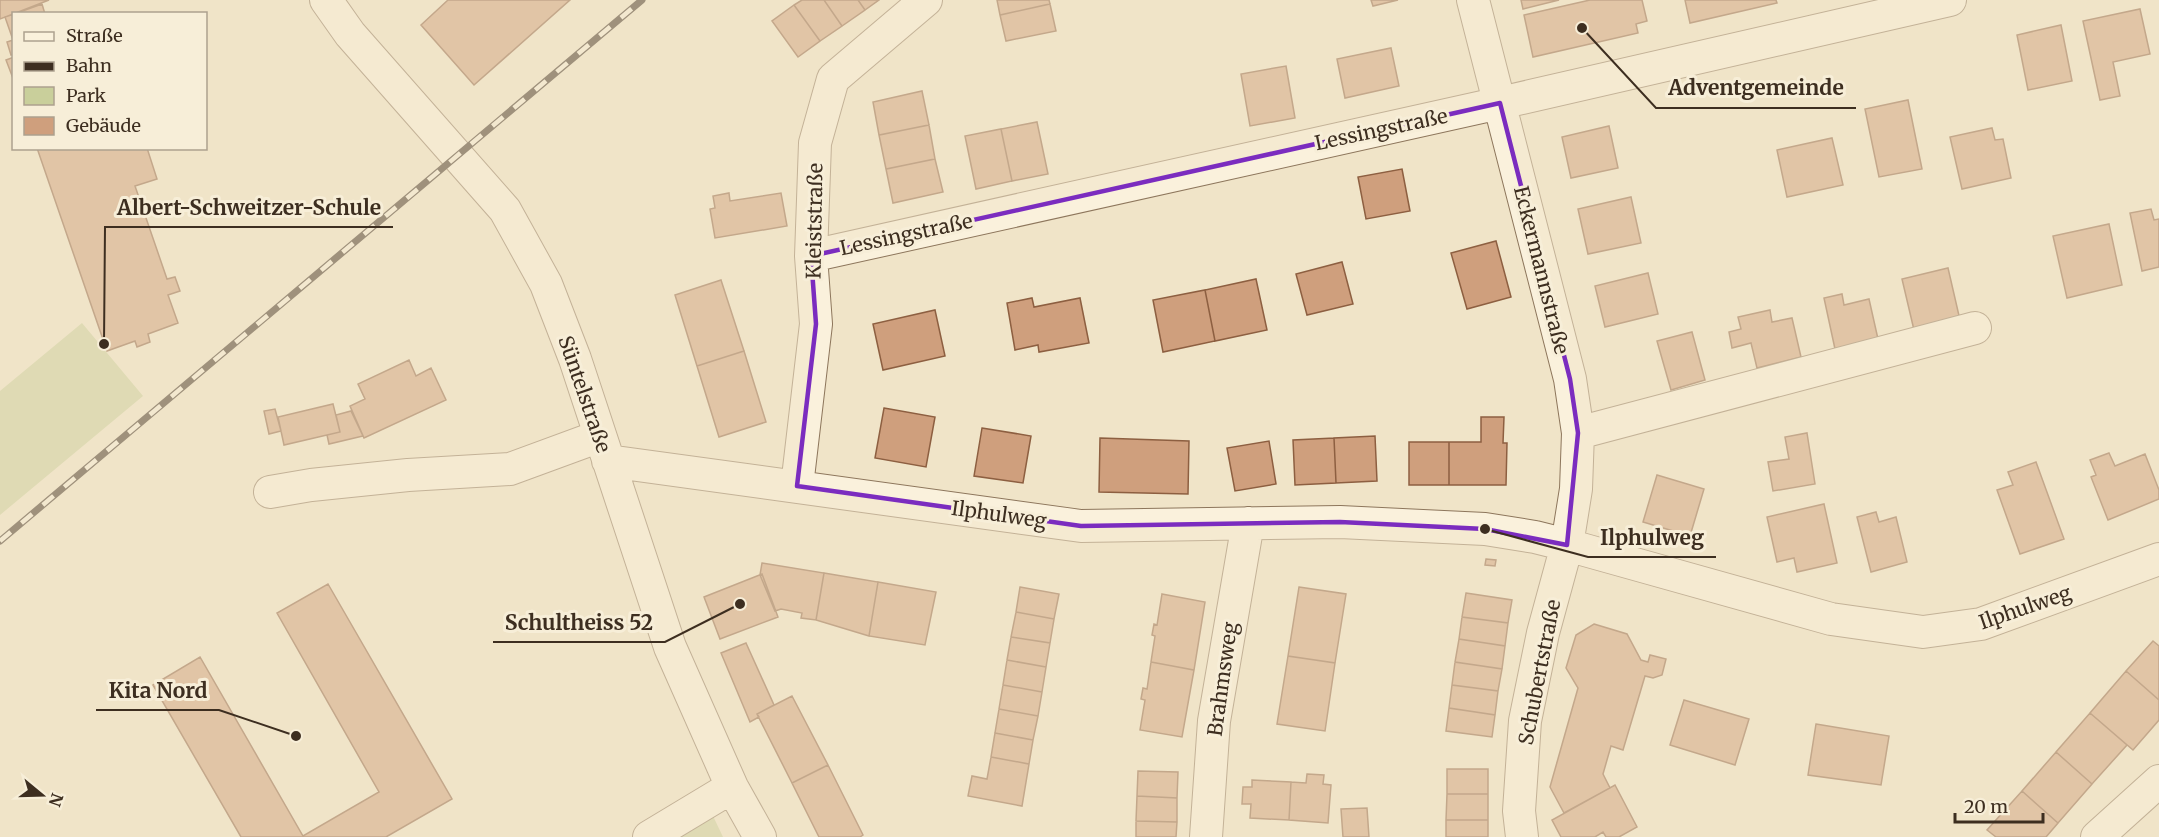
<svg xmlns="http://www.w3.org/2000/svg" width="2159" height="837" viewBox="0 0 2159 837" font-family="Merriweather,serif">
	<style>
		.green { fill: #c9cf9b }
		.building { fill: #cf9f7d; stroke: #8d5f41; stroke-width: 1.5 }
		.lines { fill: none; stroke-linecap: round; stroke-linejoin: round }
		.minor-casing { stroke: #8d765c; stroke-width: 34 }
		.minor { stroke: #faf1dc; stroke-width: 32 }
		.rail-casing { stroke: #3d2e20; stroke-width: 7 }
		.rail { stroke: #f7eed8; stroke-width: 4.5; stroke-dasharray: 14; stroke-linecap: butt }
		.marked { fill: none; stroke: #7b2cbf; stroke-width: 4.5; stroke-linejoin: round }
		.labels { text-anchor: middle; dominant-baseline: central; stroke-width: 6; stroke-linejoin: round; paint-order: stroke }
		.street-label { font-size: 20px; fill: #3d2e20; stroke: #f7eed8 }
		.leader { fill: none; stroke: #3d2e20; stroke-width: 2 }
		.callout-dot { fill: #3d2e20; stroke: #f7eed8; stroke-width: 2 }
		.callout-label { font-size: 21px; text-anchor: middle; font-weight: bold; fill: #3d2e20; stroke: #f7eed8; stroke-width: 6; stroke-linejoin: round; paint-order: stroke }
	</style>
	<rect width="100%" height="100%" fill="#f0e4c8"/>
	<path class="green" d="M82,323L143,396L0,515V391Z
		M713,816L723,837H677Z"/>
	<path class="building" d="M0,0H49L0,19Z
		M448,0H570L474,85L421,25Z
		M802,0H824L842,26L820,41L794,5Z
		M824,0H858L865,10L842,26Z
		M858,0H879L865,10Z
		M997,0H1049L1050,4L1000,15Z
		M1371,0H1398L1373,6Z
		M1521,0H1559L1523,9Z
		M1590,0H1642L1647,21L1636,24L1638,33L1533,57L1524,15Z
		M1685,0H1776L1777,3L1690,23Z
		M42,4L45,14H14Z
		M1050,4L1056,31L1006,41L1000,15Z
		M794,5L820,41L798,57L772,21Z
		M2140,9L2150,54L2113,62L2120,96L2100,100L2083,21Z
		M14,14V40H13L5,17Z
		M2061,25L2072,81L2028,90L2017,35Z
		M13,40L14,54L11,55L7,42Z
		M1391,48L1399,86L1345,98L1337,59Z
		M14,57V81L6,60Z
		M1286,66L1295,118L1250,126L1241,74Z
		M922,91L929,125L879,135L873,102Z
		M1908,100L1922,169L1879,177L1865,109Z
		M1037,122L1048,174L1012,181L1001,129Z
		M929,125L935,159L886,169L879,135Z
		M1609,126L1618,168L1571,178L1562,137Z
		M1992,128L1995,140L2003,139L2011,178L1962,189L1950,137Z
		M1001,129L1012,181L976,189L965,136Z
		M1832,138L1843,185L1787,197L1777,150Z
		M37,148H147L157,179L135,186L167,279L175,277L180,291L168,295L178,323L148,334L150,342L137,347L135,341L107,351Z
		M935,159L943,192L893,203L886,169Z
		M1402,169L1410,211L1366,219L1358,177Z
		M729,193L730,201L781,193L787,226L715,238L710,209L715,208L713,196Z
		M1631,197L1641,243L1588,254L1578,209Z
		M2151,209L2154,220L2159,219V267L2142,271L2130,213Z
		M2109,224L2122,285L2067,298L2053,236Z
		M1496,241L1511,297L1467,309L1451,253Z
		M1342,262L1353,304L1307,315L1296,274Z
		M1948,268L1960,320L1914,330L1902,279Z
		M1648,273L1658,314L1605,327L1595,286Z
		M1256,279L1267,330L1215,341L1205,290Z
		M721,280L744,351L697,366L675,295Z
		M1205,290L1215,341L1163,352L1153,300Z
		M1842,294L1844,305L1869,299L1878,339L1835,349L1824,298Z
		M1032,298L1034,307L1080,298L1089,343L1039,352L1038,345L1015,350L1007,303Z
		M935,310L945,356L883,370L873,324Z
		M1770,310L1772,322L1792,318L1801,357L1757,368L1751,343L1732,348L1729,332L1741,329L1738,317Z
		M1692,332L1705,380L1671,390L1657,341Z
		M744,351L766,422L719,437L697,366Z
		M409,360L416,376L431,368L446,400L364,438L350,406L365,399L358,384Z
		M333,404L340,432L284,445L278,417Z
		M884,408L935,417L926,467L875,458Z
		M275,409L281,431L269,434L264,411Z
		M351,411L363,436L329,444L327,435L340,432L336,415Z
		M1481,417H1504L1503,443H1507L1506,485H1449V442H1481Z
		M982,428L1031,436L1023,483L974,476Z
		M1807,433L1815,484L1773,491L1768,462L1789,459L1785,437Z
		M1375,436L1377,481L1336,483L1334,438Z
		M1100,438L1189,441L1188,494L1099,492Z
		M1334,438L1336,483L1295,485L1293,440Z
		M1269,441L1276,484L1235,491L1227,448Z
		M1409,442H1449V485H1409Z
		M2109,453L2115,466L2145,454L2159,490V499L2108,520L2091,477L2096,475L2090,460Z
		M2036,462L2064,539L2020,554L1997,490L2013,485L2008,472Z
		M1657,475L1704,489L1690,536L1643,522Z
		M1824,504L1837,563L1797,572L1794,558L1777,562L1767,517Z
		M1876,512L1879,522L1896,517L1907,562L1871,572L1857,517Z
		M1486,559L1496,560L1495,566L1485,565Z
		M762,563L824,573L816,620L801,618L802,613L781,609L775,611L760,575Z
		M824,573L878,582L869,636L816,620Z
		M762,574L778,617L720,639L704,597Z
		M878,582L936,592L925,645L869,636Z
		M328,584L452,799L386,837H241L153,685L200,657L303,836L379,792L277,613Z
		M1020,587L1059,594L1054,619L1016,612Z
		M1299,587L1346,594L1335,663L1288,656Z
		M1466,593L1512,600L1508,623L1462,617Z
		M1162,594L1205,602L1194,670L1151,662L1155,636L1152,635L1154,624L1157,625Z
		M1016,612L1054,619L1050,643L1011,637Z
		M1462,617L1508,623L1505,646L1459,639Z
		M1594,624L1627,634L1641,660L1648,662L1650,655L1666,659L1662,675L1653,678L1645,676L1623,750L1611,746L1603,774L1610,788L1564,813L1550,787L1578,688L1566,668L1576,635Z
		M1011,637L1050,643L1046,667L1007,660Z
		M1459,639L1505,646L1502,669L1455,662Z
		M2153,641L2159,646V700L2126,671Z
		M746,643L774,705L757,714L759,717L750,722L721,653Z
		M1288,656L1335,663L1325,731L1277,724Z
		M1007,660L1046,667L1042,692L1003,685Z
		M1151,662L1194,670L1182,737L1140,730L1145,700L1141,699L1143,688L1147,689Z
		M1455,662L1502,669L1498,691L1452,685Z
		M2126,671L2159,700V720L2133,750L2090,713Z
		M1003,685L1042,692L1038,716L999,709Z
		M1452,685L1498,691L1495,715L1449,708Z
		M792,696L828,765L792,783L757,714Z
		M1684,700L1749,719L1735,765L1670,745Z
		M1449,708L1495,715L1492,737L1446,731Z
		M999,709L1038,716L1033,740L995,733Z
		M2090,713L2127,745L2092,784L2056,752Z
		M1816,724L1889,736L1881,785L1808,775Z
		M995,733L1033,740L1029,764L991,757Z
		M2056,752L2092,784L2058,823L2022,791Z
		M991,757L1029,764L1022,806L968,796L972,776L987,779Z
		M828,765L863,835L860,837H819L792,783Z
		M1447,769H1488V794H1447Z
		M1138,771L1178,772L1177,798L1137,796Z
		M1307,774L1324,775L1323,784L1331,785L1328,823L1289,820L1291,782L1306,783Z
		M1252,780L1291,782L1289,820L1250,818L1251,804H1242L1243,787H1252Z
		M1615,785L1637,827L1619,837H1606L1603,832L1595,837H1561L1552,820Z
		M2022,791L2058,823L2046,837H1996L1987,830Z
		M1447,794H1488V820H1446Z
		M1137,796L1177,798V822L1136,821Z
		M1367,808L1369,837H1343L1341,809Z
		M1446,820H1488V837H1446Z
		M1136,821L1177,822L1176,837H1136Z"/>
	<g class="lines">
		<g class="minor-casing">
			<path id="minor" d="M326,0L350,34L505,210L546,284L575,359L670,647L732,787L760,837
				M1473,0L1570,379L1578,433L1576,489L1567,545L1543,633L1525,721L1519,811L1522,837
				M811,256L1500,103L1950,0
				M1578,433L1975,328
				M608,461L1081,526L1340,522L1485,529L1535,537L1567,545L1831,619L1923,632L1981,624L2159,559
				M797,486L816,324L811,256L815,143L833,79L926,0
				M270,492L311,485L408,475L510,469L600,436
				M649,837L732,787
				M1206,837L1214,721L1248,523
				M2097,837L2159,781"/>
		</g>
		<use href="#minor" class="minor"/>
		<g class="rail-casing">
			<path id="rail" d="M0,541L642,0"/>
		</g>
		<use href="#rail" class="rail"/>
	</g>
	<path d="M0 0H2159V837H0ZM1500,103L1570,379L1578,433L1567,545L1485,529L1340,522L1081,526L797,486L816,324L811,256Z" fill="#f0e4c8" fill-opacity=".55" fill-rule="evenodd"/>
	<path class="marked" d="M1500,103L1570,379L1578,433L1567,545L1485,529L1340,522L1081,526L797,486L816,324L811,256Z"/>
	<g class="labels">
		<g class="street-label">
			<text transform="translate(1381 129) rotate(-12)">Lessingstraße</text>
			<text transform="translate(814 221) rotate(-89)">Kleiststraße</text>
			<text transform="translate(906 234) rotate(-12)">Lessingstraße</text>
			<text transform="translate(1542 270) rotate(76)">Eckermannstraße</text>
			<text transform="translate(585 394) rotate(71)">Süntelstraße</text>
			<text transform="translate(999 514) rotate(8)">Ilphulweg</text>
			<text transform="translate(2025 607) rotate(-19)">Ilphulweg</text>
			<text transform="translate(1539 672) rotate(-79)">Schubertstraße</text>
			<text transform="translate(1222 679) rotate(-82)">Brahmsweg</text>
		</g>
	</g>
	<path class="leader" d="M1582 28L1656 108H1856M104 344L105 227H393M1485 529L1588 557H1716M740 604L665 642H493M296 736L219 710H96"/>
	<g class="callout-dot">
		<circle cx="1582" cy="28" r="6"/>
		<circle cx="104" cy="344" r="6"/>
		<circle cx="1485" cy="529" r="6"/>
		<circle cx="740" cy="604" r="6"/>
		<circle cx="296" cy="736" r="6"/>
	</g>
	<g class="callout-label">
		<text x="1756" y="95">Adventgemeinde</text>
		<text x="249" y="215">Albert-Schweitzer-Schule</text>
		<text x="1652" y="545">Ilphulweg</text>
		<text x="579" y="630">Schultheiss 52</text>
		<text x="158" y="698">Kita Nord</text>
	</g>
	<rect x="12" y="12" width="195" height="138" fill="#f7eed8" stroke="#ada18e" stroke-width="1.5"/>
	<rect x="24" y="32" width="30" height="9" fill="#faf1dc" stroke="#ada18e" stroke-width="1.5"/>
	<text x="66" y="42" font-size="18" fill="#3d2e20">Straße</text>
	<rect x="24" y="62" width="30" height="9" fill="#3d2e20" stroke="#ada18e" stroke-width="1.5"/>
	<text x="66" y="72" font-size="18" fill="#3d2e20">Bahn</text>
	<rect x="24" y="87" width="30" height="18" fill="#c9cf9b" stroke="#ada18e" stroke-width="1.5"/>
	<text x="66" y="102" font-size="18" fill="#3d2e20">Park</text>
	<rect x="24" y="117" width="30" height="18" fill="#cf9f7d" stroke="#ada18e" stroke-width="1.5"/>
	<text x="66" y="132" font-size="18" fill="#3d2e20">Gebäude</text>
	<g transform="translate(42 795) rotate(109)" stroke="#f7eed8" stroke-width="4.5" paint-order="stroke">
	<path d="M0-4.5L10 22L0 15L-10 22Z" fill="#3d2e20"/>
	<text y="-9" font-size="16" font-weight="bold" text-anchor="middle" fill="#3d2e20">N</text>
	</g>
	<path d="M1955 813v9h88v-9" fill="none" stroke="#3d2e20" stroke-width="3"/>
	<text x="1964" y="813" font-size="18" fill="#3d2e20" stroke="#f7eed8" stroke-width="4.5" paint-order="stroke">20 m</text>
</svg>
